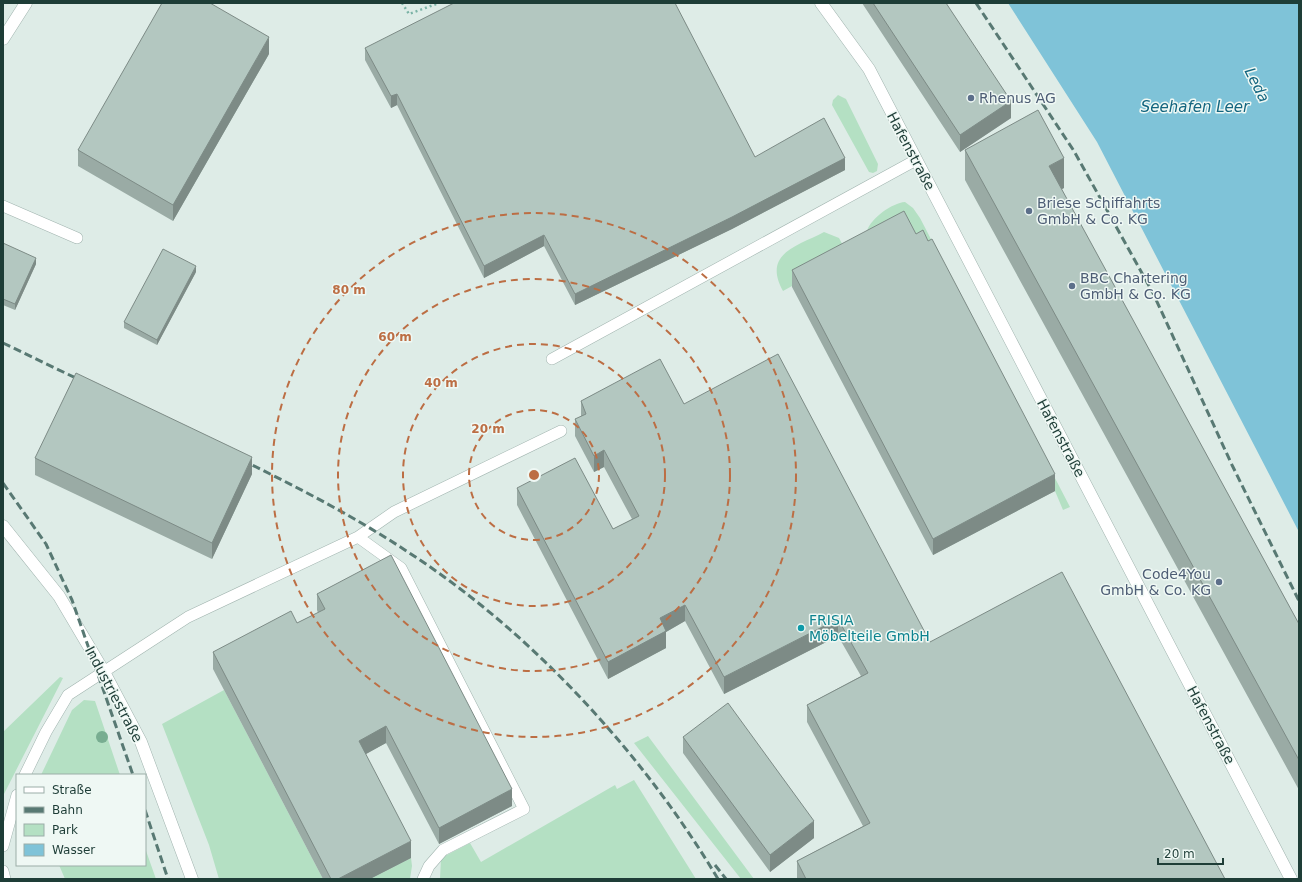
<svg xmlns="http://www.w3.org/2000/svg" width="1302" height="882" viewBox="0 0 1302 882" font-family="'DejaVu Sans',sans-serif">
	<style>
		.green { fill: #b4e0c3 }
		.water { fill: #7fc3d8 }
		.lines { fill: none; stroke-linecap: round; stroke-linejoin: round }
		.service-casing { stroke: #a1b4af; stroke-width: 12 }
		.minor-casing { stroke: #a1b4af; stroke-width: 13 }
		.path { stroke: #7bb3a6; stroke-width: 2.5; stroke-dasharray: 2 3; stroke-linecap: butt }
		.service { stroke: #fff; stroke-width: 11 }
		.minor { stroke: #fff; stroke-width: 12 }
		.rail { stroke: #587973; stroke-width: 3; stroke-dasharray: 8 4; stroke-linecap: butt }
		.tree { fill: #78ad91 }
		.wall { fill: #9aaba5 }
		.shaded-wall { fill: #7d8b86 }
		.building { fill: #b3c7c0; stroke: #7d8b86 }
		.ring { fill: none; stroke: #bc6e44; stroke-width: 2; stroke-dasharray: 7 5 }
		.service-dot { fill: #5c6f8a; stroke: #eff8f4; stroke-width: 1.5 }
		.culture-dot { fill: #0f9aa8; stroke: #eff8f4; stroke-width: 1.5 }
		.labels { text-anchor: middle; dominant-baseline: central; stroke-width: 3; stroke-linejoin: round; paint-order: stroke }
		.service-label { font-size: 14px; fill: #4e5e75; stroke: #eff8f4; text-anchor: start }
		.street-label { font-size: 14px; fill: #1e3d37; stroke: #eff8f4 }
		.culture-label { font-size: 14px; fill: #0d838f; stroke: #eff8f4; text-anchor: start }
		.water-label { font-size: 15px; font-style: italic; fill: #12657f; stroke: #eff8f4 }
		.centre { fill: #bc6e44; stroke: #eff8f4; stroke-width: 2 }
		.ring-label { font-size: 12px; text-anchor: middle; font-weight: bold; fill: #bc6e44; stroke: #eff8f4; stroke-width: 3; stroke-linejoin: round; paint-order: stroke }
	</style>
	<rect width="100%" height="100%" fill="#deece7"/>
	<path class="green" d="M838,95L846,99L878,164L877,171L873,173L869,172L832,105L833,100Z
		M905,202L913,208L920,218L1070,507L1063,510L1055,491L867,231C871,218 892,203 905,202Z
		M824,232L839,238L848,255L783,291C762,253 798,246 824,232Z
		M60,677L63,678L3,796V732Z
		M224,690L323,879H219L209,845L162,724Z
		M84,700L95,701L120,775H41L72,710Z
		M648,736L754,879H741L634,743Z
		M634,780L696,879H440L441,858L470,843L481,862L615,785L617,789Z
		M145,848L156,879H65L59,865H145Z
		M411,858L412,866L410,879H370Z"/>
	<path class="water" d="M1008,3H1299V532L1097,142Z"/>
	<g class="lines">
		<g class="service-casing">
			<path id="service" d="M3,206L77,238
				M552,359L916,160
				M358,537L394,512L561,431
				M25,775L46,732L68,695L188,617L358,537L401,568L524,809L443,850L429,866L423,879
				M3,846L17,795
				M3,871L5,879"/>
		</g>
		<g class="minor-casing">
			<path id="minor" d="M821,3L869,69L1291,879
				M3,39L26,3
				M3,526L59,596L104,672L141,742L192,879"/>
		</g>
		<path class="path" d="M402,3L409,14L439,3"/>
		<use href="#service" class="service"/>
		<use href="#minor" class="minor"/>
		<path class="rail" d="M976,3L1074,151L1153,293L1232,465L1299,601
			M3,343L84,382
			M242,460C301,489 359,519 414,556C535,636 644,755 718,879
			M3,483L46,544L72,600L133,775
			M145,810L168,879
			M715,865L726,879"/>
	</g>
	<circle class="tree" cx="102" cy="737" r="6"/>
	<path class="wall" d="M862,3H946L1011,118L960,152Z
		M365,48L755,157L845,170L732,229L575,305L544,246L484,278L397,105L391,108L365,60Z
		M269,54L173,221L78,166V150Z
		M965,150L1064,188L1061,189L1299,624V790L965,180Z
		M916,234L1055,491L933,555L792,287V270Z
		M3,243L36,264L15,310L3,305Z
		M196,272L157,345L124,328V322Z
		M581,401L684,404L930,642L1225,879H797V861L863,826L807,722V705L861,676L838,636L724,694L685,621L666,632V648L608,679L517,505V488L613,529L632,519L604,467L594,472L575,436V419L581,417Z
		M35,458L252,474L212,559L35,475Z
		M317,594L512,806L439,844L386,743L365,754L411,858L370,879H323L213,669V652L297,623L318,613L317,610Z
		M683,737L814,838L770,872L683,753Z"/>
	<path class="shaded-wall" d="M269,37V54L173,221V205Z
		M397,94V105L391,108V96Z
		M1011,101V118L960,152V135Z
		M845,158V170L732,229L575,305V294Z
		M1064,158V188L1049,196V166Z
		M544,235V246L484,278V266Z
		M36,258V264L15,310V304Z
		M196,266V272L157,345V340Z
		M604,450V467L594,472V456Z
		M252,457V474L212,559V543Z
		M1055,474V491L933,555V539Z
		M685,605V621L666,632V648L608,679V662L660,618Z
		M838,619V636L724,694V677Z
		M386,726V743L359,758V741Z
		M512,789V806L439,844V828Z
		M814,821V838L770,872V855Z
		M411,841V858L370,879H338Z"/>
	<path class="building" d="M162,3H210L269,37L173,205L78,150Z
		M454,3H675L755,157L824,118L845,158L732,217L575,294L544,235L484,266L397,94L391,96L365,48Z
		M873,3H946L1011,101L960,135Z
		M1038,110L1064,158L1049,166L1299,624V760L965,150Z
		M904,211L916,234L923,230L928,241L932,239L1055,474L933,539L792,270Z
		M3,243L36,258L15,304L3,299Z
		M163,249L196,266L157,340L124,322Z
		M778,354L930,642L1062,572L1225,879H806L797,861L870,823L807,705L868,673L838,619L724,677L685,605L660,618L666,631L608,662L517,488L575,458L613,529L639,516L604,450L594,456L575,419L586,414L581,401L660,359L684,404Z
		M76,373L252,457L212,543L35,458Z
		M391,555L512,789L439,828L386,726L359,741L411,841L338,879H331L213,652L291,611L297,623L325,609L317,594Z
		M728,703L814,821L770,855L683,737Z"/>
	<g class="ring">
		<circle cx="534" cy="475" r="65"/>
		<circle cx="534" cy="475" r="131"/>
		<circle cx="534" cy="475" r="196"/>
		<circle cx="534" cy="475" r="262"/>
	</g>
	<g class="service-dot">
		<circle cx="971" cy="98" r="4"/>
		<circle cx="1029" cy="211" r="4"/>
		<circle cx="1072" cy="286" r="4"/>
		<circle cx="1219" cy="582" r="4"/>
	</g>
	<circle class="culture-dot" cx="801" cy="628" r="4"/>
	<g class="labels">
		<g class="service-label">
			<text x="979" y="98">Rhenus AG</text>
			<text x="1037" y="203">Briese Schiffahrts<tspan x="1037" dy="16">GmbH &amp; Co. KG</tspan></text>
			<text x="1080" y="278">BBC Chartering<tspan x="1080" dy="16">GmbH &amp; Co. KG</tspan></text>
			<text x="1211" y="574" text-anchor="end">Code4You<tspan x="1211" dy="16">GmbH &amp; Co. KG</tspan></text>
		</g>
		<g class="street-label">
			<text transform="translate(911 151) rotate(62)">Hafenstraße</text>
			<text transform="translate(1061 438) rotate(62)">Hafenstraße</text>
			<text transform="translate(114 694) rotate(62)">Industriestraße</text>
			<text transform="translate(1211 725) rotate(62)">Hafenstraße</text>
		</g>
		<g class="culture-label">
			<text x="809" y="620">FRISIA<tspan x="809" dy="16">Möbelteile GmbH</tspan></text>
		</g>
		<g class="water-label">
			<text transform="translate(1257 85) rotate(63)">Leda</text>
			<text x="1195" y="107">Seehafen Leer</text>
		</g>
	</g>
	<circle cx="534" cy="475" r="6" class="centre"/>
	<g class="ring-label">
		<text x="349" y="294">80 m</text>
		<text x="395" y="341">60 m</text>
		<text x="441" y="387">40 m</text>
		<text x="488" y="433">20 m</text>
	</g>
	<rect width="1302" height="882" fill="none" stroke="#1e3d37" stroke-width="8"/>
	<rect x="16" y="774" width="130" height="92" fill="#eff8f4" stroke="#9bada8"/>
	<rect x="24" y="787" width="20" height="6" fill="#ffffff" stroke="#9bada8"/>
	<text x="52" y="794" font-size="12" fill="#1e3d37">Straße</text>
	<rect x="24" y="807" width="20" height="6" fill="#587973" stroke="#9bada8"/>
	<text x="52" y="814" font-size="12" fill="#1e3d37">Bahn</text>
	<rect x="24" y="824" width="20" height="12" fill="#b4e0c3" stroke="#9bada8"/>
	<text x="52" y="834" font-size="12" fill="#1e3d37">Park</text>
	<rect x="24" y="844" width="20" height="12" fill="#7fc3d8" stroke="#9bada8"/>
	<text x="52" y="854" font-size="12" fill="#1e3d37">Wasser</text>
	<path d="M1158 858v6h65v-6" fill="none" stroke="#1e3d37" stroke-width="2"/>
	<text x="1164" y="858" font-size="12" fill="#1e3d37" stroke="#eff8f4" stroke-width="3" paint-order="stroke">20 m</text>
</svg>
